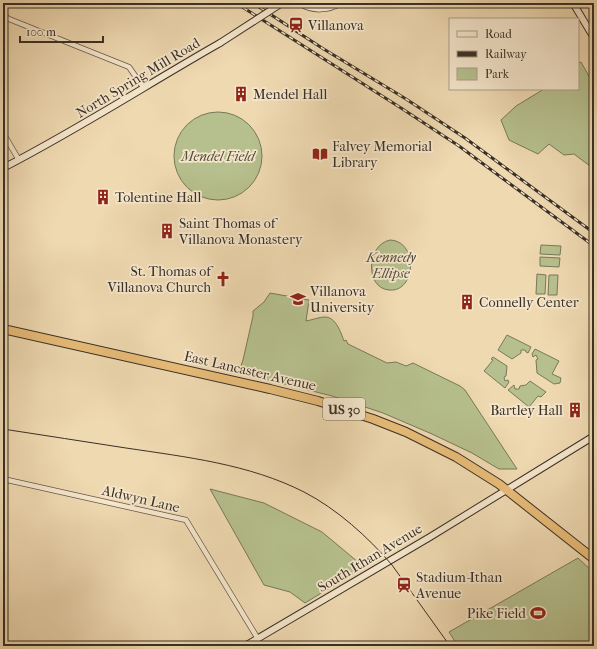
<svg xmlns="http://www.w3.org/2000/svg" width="597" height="649" viewBox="0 0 597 649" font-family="'IM FELL French Canon',serif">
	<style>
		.green { fill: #b6c08e; stroke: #78785a }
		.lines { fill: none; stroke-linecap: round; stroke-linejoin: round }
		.street-casing { stroke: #675a48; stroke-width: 6 }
		.secondary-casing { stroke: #3a3025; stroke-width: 8 }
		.highway-casing { stroke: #3a3025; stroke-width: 10 }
		.street { stroke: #f5e6cc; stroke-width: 4.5 }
		.secondary { stroke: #f5e6cc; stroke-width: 6 }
		.highway { stroke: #e8bc78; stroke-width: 8 }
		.tram { stroke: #3a3025; stroke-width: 1 }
		.rail-casing { stroke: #3a3025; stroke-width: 3 }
		.rail { stroke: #f5e6cc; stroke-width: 1.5; stroke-dasharray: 4.5; stroke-linecap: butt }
		.secondary-bridge-casing { stroke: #3a3025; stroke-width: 8; stroke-linecap: butt }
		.secondary-bridge { stroke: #f5e6cc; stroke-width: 6 }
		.labels { text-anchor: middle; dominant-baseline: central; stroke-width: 3.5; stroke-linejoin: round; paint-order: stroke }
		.shield { fill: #f5e6cc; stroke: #726757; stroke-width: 1 }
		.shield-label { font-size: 13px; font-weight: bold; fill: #3a3025 }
		.poi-label { font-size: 14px; fill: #3a3025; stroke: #f5e6cc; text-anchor: start }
		.street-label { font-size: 14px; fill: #3a3025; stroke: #f5e6cc }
		.park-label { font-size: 14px; font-style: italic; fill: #534d3a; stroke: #f5e6cc }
	</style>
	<rect width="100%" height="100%" fill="#efd9b1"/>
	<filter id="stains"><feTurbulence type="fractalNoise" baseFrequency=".005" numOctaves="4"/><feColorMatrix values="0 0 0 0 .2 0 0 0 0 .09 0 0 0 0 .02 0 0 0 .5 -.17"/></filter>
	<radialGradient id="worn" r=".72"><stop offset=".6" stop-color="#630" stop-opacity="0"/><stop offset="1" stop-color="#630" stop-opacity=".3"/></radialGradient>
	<path class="green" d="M581,62L594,85V169L574,154L564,155L549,144L538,154L509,140L501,120L516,106L544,89H578V63Z
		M174 156a44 44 0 1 1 88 0a44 44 0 1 1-88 0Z
		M390,240C419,241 416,293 389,290C365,288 366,245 390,240Z
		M541,245L561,246L560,255L540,254Z
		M540,257L560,258L559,267L540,266Z
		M537,274L546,275L545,294H536Z
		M549,275H558L557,295H548Z
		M270,293L309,300L306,321C312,320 319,317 325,317C336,317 341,333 344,341L346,340L348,344L387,363L396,362L406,366L413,363L460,386L465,390L517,469H499L472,453L432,434L383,413L332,396L253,376L241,366L243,360L253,316V311L264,302Z
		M507,335L531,347L528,353L526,352L525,350H521V353L512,359L498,350Z
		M535,349L559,361L552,374L561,378L560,383L554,384L537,373L536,360L538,359L536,355L533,357L532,354Z
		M493,357L507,366L506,376L504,377L505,381L508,380L509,382L505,388L484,371L493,360L491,359Z
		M530,381L546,392L541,397L538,396L529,407L508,390L514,385L515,389H519L520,386L526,385Z
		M210,489L264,503L322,532L364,567L305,603L290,592L264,585Z
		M578,558L594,573V646H458L449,632Z"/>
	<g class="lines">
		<g class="street-casing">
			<path id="street" d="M299,3C312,12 329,11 341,3
				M3,15L9,19L129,67L143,87
				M3,133L19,160
				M3,479L186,520L258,639"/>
		</g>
		<g class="secondary-casing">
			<path id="secondary" d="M573,3L594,38
				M3,168C77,130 148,84 220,43
				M245,646L430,537L594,436"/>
		</g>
		<g class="highway-casing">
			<path id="highway" d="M3,329L270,389L318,401L373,419L406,432L456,457L499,484L594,559"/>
		</g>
		<use href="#street" class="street"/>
		<use href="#secondary" class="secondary"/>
		<use href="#highway" class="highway"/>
		<path class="tram" d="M3,429C44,435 85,442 126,448C186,457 249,464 304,492C337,509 368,537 392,565L450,646"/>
		<g class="rail-casing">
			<path id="rail" d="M236,3L401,108L459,146L594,246
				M253,3L322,48L406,99L465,138L594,233"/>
		</g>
		<use href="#rail" class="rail"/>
		<g class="secondary-bridge-casing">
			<path id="secondary-bridge" d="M220,43L282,3"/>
		</g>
		<use href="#secondary-bridge" class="secondary-bridge"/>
	</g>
	<defs>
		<g id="station-bare" transform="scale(1.2)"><path d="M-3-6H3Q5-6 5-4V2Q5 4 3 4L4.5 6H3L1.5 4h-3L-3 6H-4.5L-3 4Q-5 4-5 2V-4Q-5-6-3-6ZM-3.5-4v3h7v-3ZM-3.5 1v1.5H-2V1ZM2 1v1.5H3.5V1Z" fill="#8f2418" stroke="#f5e6cc" stroke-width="2.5" paint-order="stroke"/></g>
		<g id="building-bare" transform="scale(1.2)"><path d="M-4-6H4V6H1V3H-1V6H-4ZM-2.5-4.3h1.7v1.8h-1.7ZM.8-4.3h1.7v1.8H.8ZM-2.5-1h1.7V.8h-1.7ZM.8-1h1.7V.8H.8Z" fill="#8f2418" stroke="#f5e6cc" stroke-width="2.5" paint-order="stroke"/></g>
		<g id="library-bare" transform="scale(1.2)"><path d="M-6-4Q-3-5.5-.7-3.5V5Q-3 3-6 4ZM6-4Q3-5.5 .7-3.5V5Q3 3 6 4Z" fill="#8f2418" stroke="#f5e6cc" stroke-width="2.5" paint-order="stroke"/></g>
		<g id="church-bare" transform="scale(1.2)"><path d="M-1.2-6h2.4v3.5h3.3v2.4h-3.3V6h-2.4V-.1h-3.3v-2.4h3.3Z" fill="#8f2418" stroke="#f5e6cc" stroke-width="2.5" paint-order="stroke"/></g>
		<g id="university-bare" transform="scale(1.2)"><path d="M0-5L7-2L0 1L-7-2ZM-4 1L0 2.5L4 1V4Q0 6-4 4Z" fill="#8f2418" stroke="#f5e6cc" stroke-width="2.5" paint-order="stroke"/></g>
		<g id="stadium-bare" transform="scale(1.2)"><path d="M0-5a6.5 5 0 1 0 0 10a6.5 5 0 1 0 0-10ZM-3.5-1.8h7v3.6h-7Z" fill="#8f2418" stroke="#f5e6cc" stroke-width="2.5" paint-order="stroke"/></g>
	</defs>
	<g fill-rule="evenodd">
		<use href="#station-bare" x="296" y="25"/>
		<use href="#building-bare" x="241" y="94"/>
		<use href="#library-bare" x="320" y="154"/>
		<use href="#building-bare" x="103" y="197"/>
		<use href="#building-bare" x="167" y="231"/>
		<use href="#church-bare" x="223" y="279"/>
		<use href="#university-bare" x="298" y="299"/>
		<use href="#building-bare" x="467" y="302"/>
		<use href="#building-bare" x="575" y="410"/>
		<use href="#station-bare" x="404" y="585"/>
		<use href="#stadium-bare" x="538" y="613"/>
	</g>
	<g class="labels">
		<rect class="shield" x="323" y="398" width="42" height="22" rx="3"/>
		<g class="shield-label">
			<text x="344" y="409">US 30</text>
		</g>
		<g class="poi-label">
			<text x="308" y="25">Villanova</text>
			<text x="253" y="94">Mendel Hall</text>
			<text x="332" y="146">Falvey Memorial<tspan x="332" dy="16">Library</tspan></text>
			<text x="115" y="197">Tolentine Hall</text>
			<text x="179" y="223">Saint Thomas of<tspan x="179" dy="16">Villanova Monastery</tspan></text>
			<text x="211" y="271" text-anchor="end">St. Thomas of<tspan x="211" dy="16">Villanova Church</tspan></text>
			<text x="310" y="291">Villanova<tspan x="310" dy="16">University</tspan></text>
			<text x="479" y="302">Connelly Center</text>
			<text x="563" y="410" text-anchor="end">Bartley Hall</text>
			<text x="416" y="577">Stadium-Ithan<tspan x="416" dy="16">Avenue</tspan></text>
			<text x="526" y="613" text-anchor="end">Pike Field</text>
		</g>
		<g class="street-label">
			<text transform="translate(138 78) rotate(-31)">North Spring Mill Road</text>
			<text transform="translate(250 371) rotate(13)">East Lancaster Avenue</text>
			<text transform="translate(141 499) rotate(13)">Aldwyn Lane</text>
			<text transform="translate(370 558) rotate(-31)">South Ithan Avenue</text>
		</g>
		<g class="park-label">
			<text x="218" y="156">Mendel Field</text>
			<text x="391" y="257">Kennedy<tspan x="391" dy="16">Ellipse</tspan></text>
		</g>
	</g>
	<rect width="597" height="649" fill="none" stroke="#efd9b1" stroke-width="16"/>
	<rect x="4" y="4" width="589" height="641" fill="none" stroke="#3a3025" stroke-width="2"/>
	<rect x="8" y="8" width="581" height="633" fill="none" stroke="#3a3025"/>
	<rect x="449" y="18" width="130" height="72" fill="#f5e6cc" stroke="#aa9d89"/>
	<rect x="457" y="31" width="20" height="6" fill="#f5e6cc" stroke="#aa9d89"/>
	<text x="485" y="38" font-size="12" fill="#3a3025">Road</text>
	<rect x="457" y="51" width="20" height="6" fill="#3a3025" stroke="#aa9d89"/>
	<text x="485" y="58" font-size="12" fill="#3a3025">Railway</text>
	<rect x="457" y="68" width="20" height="12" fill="#b6c08e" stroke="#aa9d89"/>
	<text x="485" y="78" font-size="12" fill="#3a3025">Park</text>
	<path d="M20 36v6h83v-6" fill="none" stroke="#3a3025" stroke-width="2"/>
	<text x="26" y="36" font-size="12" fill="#3a3025" stroke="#f5e6cc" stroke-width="3" paint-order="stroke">100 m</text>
	<rect width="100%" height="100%" filter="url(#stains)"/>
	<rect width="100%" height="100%" fill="url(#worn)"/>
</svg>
